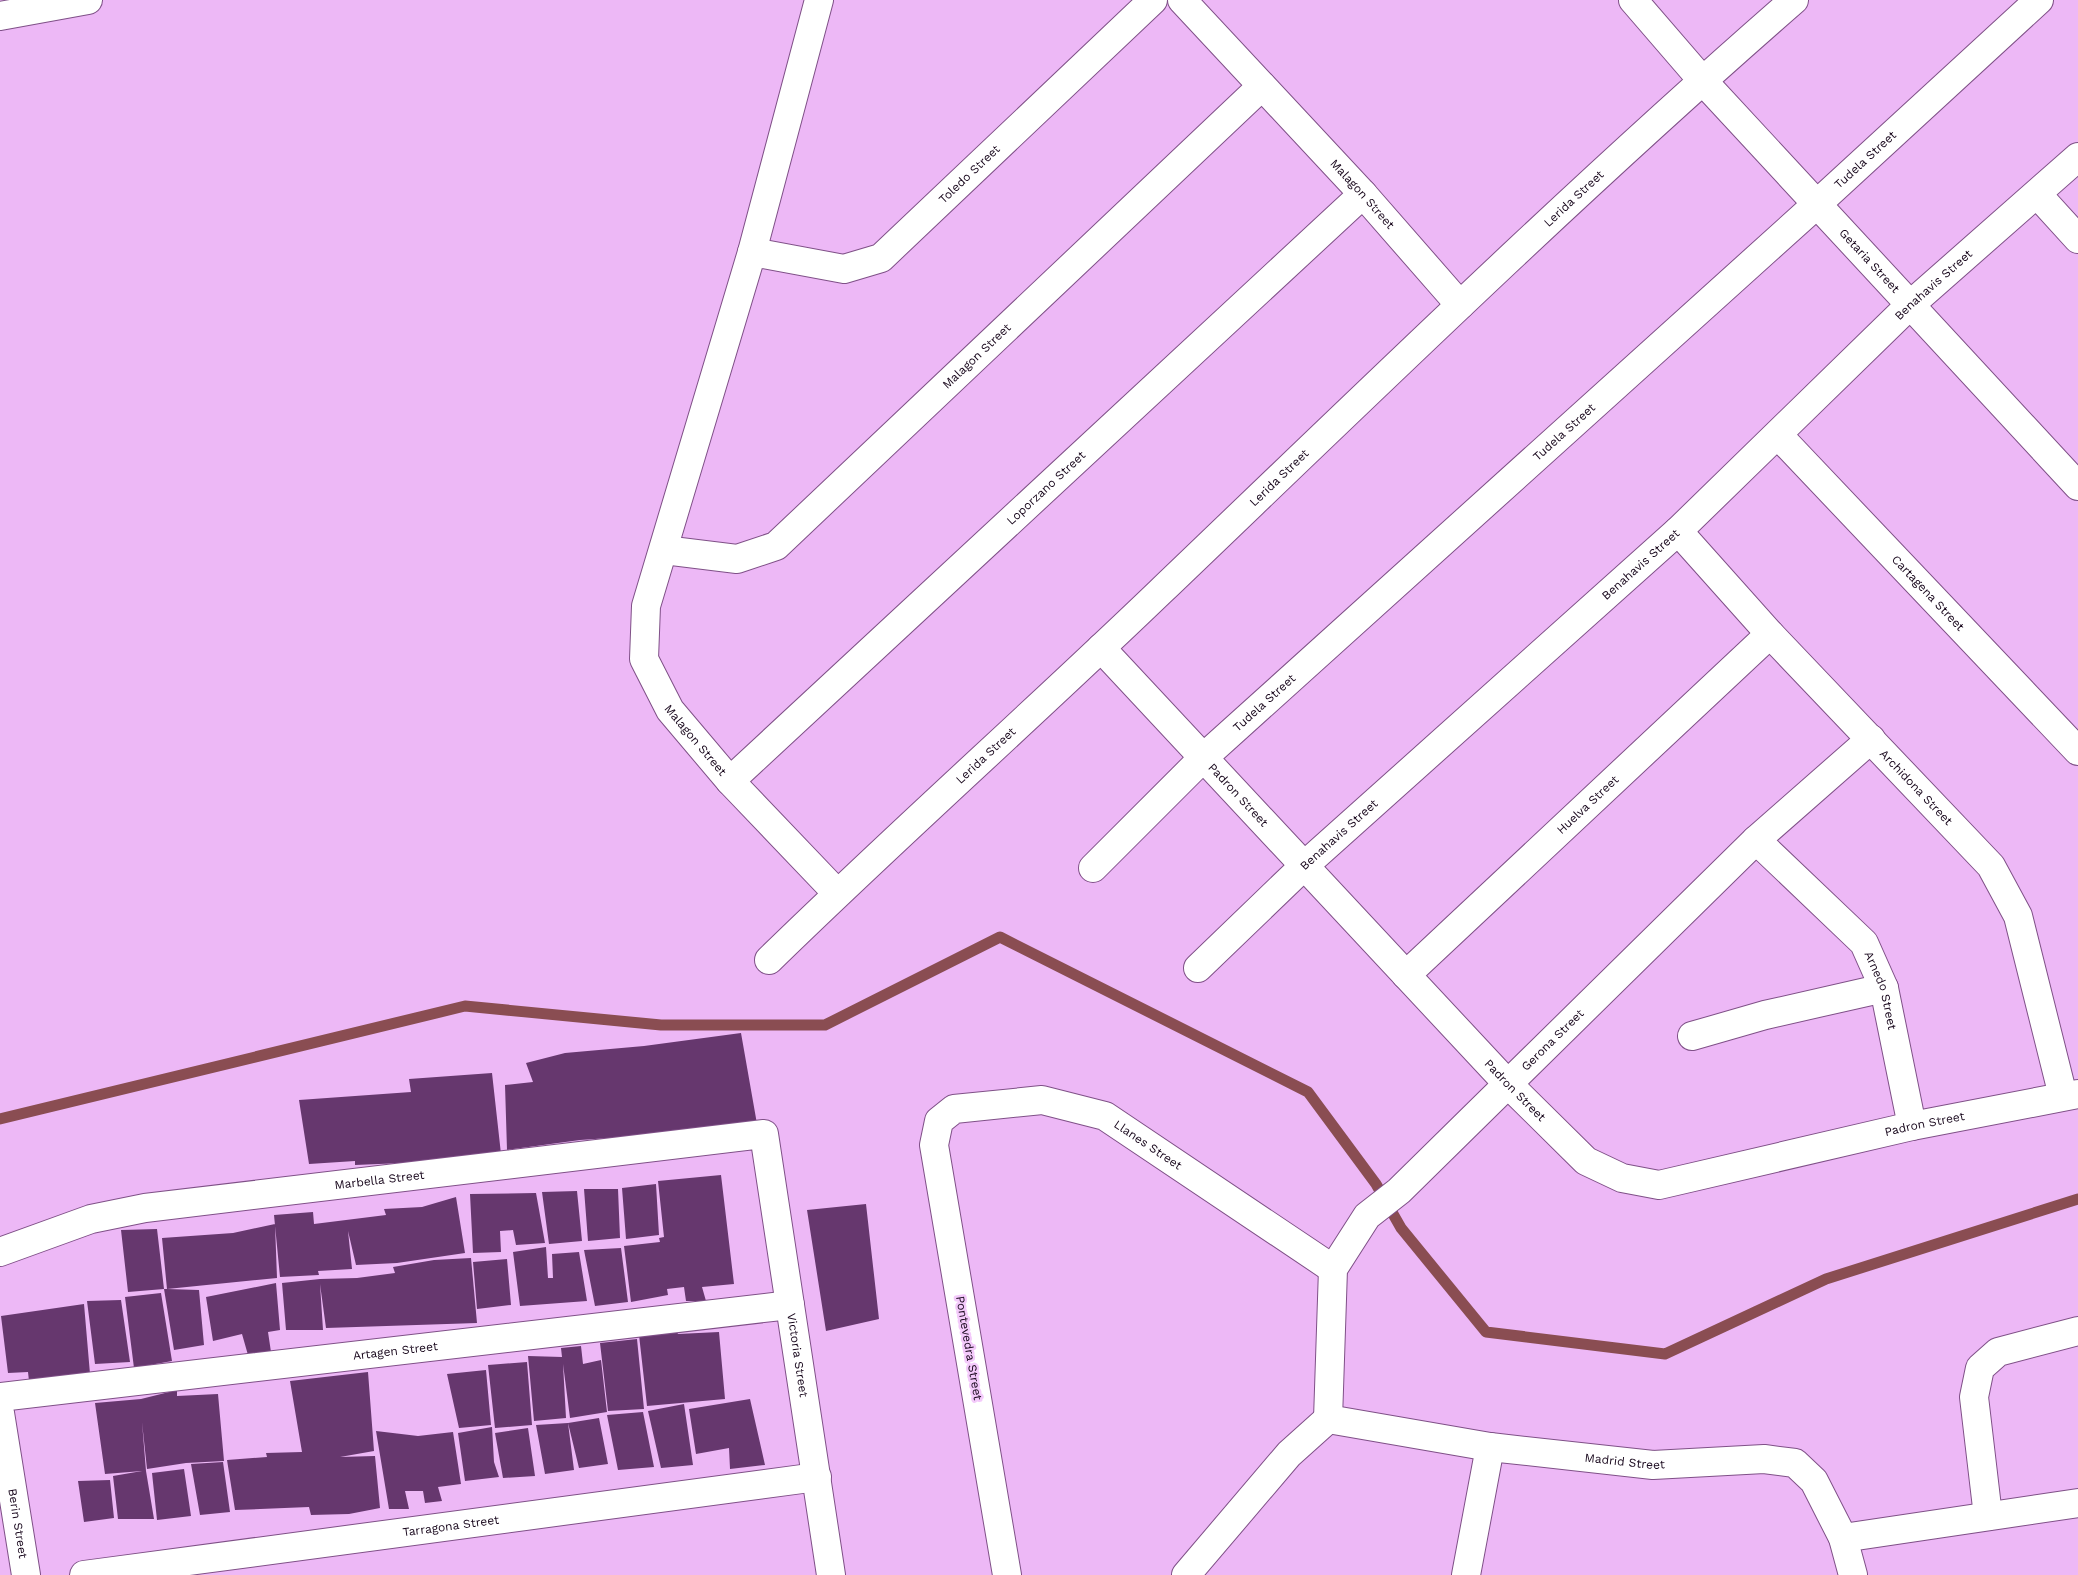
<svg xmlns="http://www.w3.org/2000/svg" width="2078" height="1575" viewBox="0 0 2078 1575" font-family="'Work Sans',sans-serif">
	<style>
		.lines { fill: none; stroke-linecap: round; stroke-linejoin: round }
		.stream { stroke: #8a4d52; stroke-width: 11 }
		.building { fill: #66376e }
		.minor-casing { stroke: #7f5087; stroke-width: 30 }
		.minor { stroke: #fff; stroke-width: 28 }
		.labels { text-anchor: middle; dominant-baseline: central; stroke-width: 5; stroke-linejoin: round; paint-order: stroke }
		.street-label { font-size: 12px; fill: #17061b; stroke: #f4cafb }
	</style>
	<rect width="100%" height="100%" fill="#edb8f6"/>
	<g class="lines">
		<path class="stream" d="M0,1119L465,1006L661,1025H825L1000,937L1308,1092L1376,1184L1401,1228L1486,1332L1665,1354L1826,1279L2078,1199"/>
	</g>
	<path class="building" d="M741,1033L757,1124L653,1135L580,1140L507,1150L505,1085L533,1082L526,1063L565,1053L644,1046Z
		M492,1073L501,1154L427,1162L355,1165V1161L309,1164L299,1100L411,1092L409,1079Z
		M721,1175L734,1284L702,1287L706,1301H686L684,1287L667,1289L668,1295L631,1302L624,1246L660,1242L659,1238L664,1237L658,1181Z
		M656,1184L659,1235L626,1239L622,1188Z
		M584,1189H618L620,1238L588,1241Z
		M577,1191L582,1241L549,1244L542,1192Z
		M536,1193L545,1243L516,1245L513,1230L500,1231L501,1252L473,1253L470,1194Z
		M456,1197L465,1253L397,1263L356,1265L348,1231L352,1269L318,1271L319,1275L280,1277L274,1215L313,1212L314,1224L386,1215L384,1209L422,1207Z
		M866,1204L879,1319L826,1331L807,1210Z
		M275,1224L277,1278L167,1289L199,1290L204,1345L174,1350L164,1289H167L162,1238L233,1233Z
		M157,1229L164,1289L128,1292L121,1230Z
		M546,1247L548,1278H553L552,1254L579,1252L587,1301L520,1306L513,1252Z
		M621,1248L628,1302L595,1306L584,1250Z
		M471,1258L477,1323L326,1328L320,1284L323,1330H286L282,1283L320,1279L357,1278L395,1273L393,1267L434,1260Z
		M507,1259L511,1305L477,1309L473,1262Z
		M276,1283L280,1330L268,1332L271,1352L248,1355L242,1334L213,1341L206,1297Z
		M161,1293L172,1361L134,1368L125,1297Z
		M121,1300L130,1362L95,1364L87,1301Z
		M84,1304L90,1374L29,1381L28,1372L8,1373L1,1316Z
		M677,1332L678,1334L719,1332L725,1399L647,1406L639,1335Z
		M637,1339L644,1409L608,1411L600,1343Z
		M581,1346L583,1364L601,1360L607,1412L570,1418L563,1364L566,1418L534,1421L528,1356L562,1357L561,1348Z
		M527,1362L532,1425L495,1428L488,1365Z
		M486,1370L491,1425L459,1428L447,1374Z
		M368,1372L374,1451L340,1457L375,1456L380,1508L349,1514L311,1515L309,1507L235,1510L227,1460L267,1457L266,1453L302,1452L290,1381Z
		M177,1390V1396L218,1394L224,1461L186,1463L147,1469L142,1422L146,1471L154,1519H118L113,1476L142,1471L105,1474L95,1403L141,1399Z
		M750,1399L765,1465L730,1469L729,1448L696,1454L689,1409Z
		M684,1404L693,1465L661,1468L648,1411Z
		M643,1412L654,1467L618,1470L607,1415Z
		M599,1418L608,1464L579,1468L568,1423Z
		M568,1423L574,1470L545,1474L536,1425Z
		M492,1427L494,1462L499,1477L465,1481L458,1433Z
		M528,1428L535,1476L503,1478L495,1433Z
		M376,1431L418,1436L453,1432L461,1484L438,1487L442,1501L425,1503L423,1491H405L409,1509H389Z
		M223,1462L230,1512L200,1515L191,1464Z
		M184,1469L191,1516L157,1520L152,1473Z
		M110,1480L114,1518L84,1522L78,1481Z"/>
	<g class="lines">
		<g class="minor-casing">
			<g id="minor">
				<path id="s1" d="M819,0L752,252L646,606L644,659L670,710L730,781L837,893"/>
				<path id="s2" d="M1182,0L1363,194L1460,305"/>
				<path id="s3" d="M1633,0L1702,80L2078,486"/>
				<path d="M0,16L88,0"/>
				<path d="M2037,194L2078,239"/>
				<path id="s4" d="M752,252L844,269L881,258L1153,0"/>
				<path id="s5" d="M1778,435L2078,751"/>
				<path id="s6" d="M1678,531L1770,634L1991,866L2018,916L2063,1096"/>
				<path id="s7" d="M664,550L737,559L776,546L1262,86"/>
				<path id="s8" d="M1101,648L1507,1083L1586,1161L1622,1178L1659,1185L1912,1126L2078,1094"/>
				<path id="s9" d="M730,781L1363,194"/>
				<path id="s10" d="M1756,840L1864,943L1884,988L1912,1126"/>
				<path id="s11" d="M1093,868L1203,758L1817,204L2039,0"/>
				<path id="s12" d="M769,960C897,835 1031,716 1160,592C1369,392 1576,190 1794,0"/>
				<path id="s13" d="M1198,968L1305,865L1678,531L1910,305L2078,157"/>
				<path id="s14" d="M1406,975L1770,634"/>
				<path d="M1692,1036L1765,1015L1884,988"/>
				<path id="s15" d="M0,1252L91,1219L145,1208L764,1134L831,1575"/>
				<path id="s16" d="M0,1397L790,1305"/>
				<path id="s17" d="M0,1413L26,1575"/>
				<path id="s18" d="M1328,1419L1333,1269L1367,1216L1399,1191L1756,840L1871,739"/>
				<path id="s19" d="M1328,1419L1490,1447L1653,1465L1764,1459L1795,1463L1814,1481L1843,1538L1853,1575"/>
				<path d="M1988,1516L1974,1397L1980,1368L1998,1352L2078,1331"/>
				<path d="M1843,1538L2078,1503"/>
				<path id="s20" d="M84,1575L817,1477"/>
				<path id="s21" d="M1007,1575L934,1145L939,1121L954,1109L1042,1100L1105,1116L1333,1269"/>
				<path d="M1186,1575L1289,1454L1328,1419"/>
				<path d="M1466,1575L1490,1447"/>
			</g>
		</g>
		<use href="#minor" class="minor"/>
	</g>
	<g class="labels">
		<g class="street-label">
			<text stroke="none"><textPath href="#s11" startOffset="1048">Tudela Street</textPath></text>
			<text stroke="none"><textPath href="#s4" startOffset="254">Toledo Street</textPath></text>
			<text stroke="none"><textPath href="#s2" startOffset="265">Malagon Street</textPath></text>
			<text stroke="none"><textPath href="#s12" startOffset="1108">Lerida Street</textPath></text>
			<text stroke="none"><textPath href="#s3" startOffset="352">Getaria Street</textPath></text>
			<text stroke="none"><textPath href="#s13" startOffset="1004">Benahavis Street</textPath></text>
			<text stroke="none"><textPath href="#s7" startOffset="391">Malagon Street</textPath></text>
			<text stroke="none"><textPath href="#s11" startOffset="642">Tudela Street</textPath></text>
			<text stroke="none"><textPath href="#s12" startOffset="702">Lerida Street</textPath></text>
			<text stroke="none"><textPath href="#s9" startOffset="431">Loporzano Street</textPath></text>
			<text stroke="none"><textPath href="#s13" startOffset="599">Benahavis Street</textPath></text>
			<text stroke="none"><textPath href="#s5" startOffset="218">Cartagena Street</textPath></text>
			<text stroke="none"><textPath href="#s11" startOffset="238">Tudela Street</textPath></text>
			<text stroke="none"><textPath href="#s1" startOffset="780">Malagon Street</textPath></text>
			<text stroke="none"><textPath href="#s12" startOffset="298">Lerida Street</textPath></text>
			<text stroke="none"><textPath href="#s6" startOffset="350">Archidona Street</textPath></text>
			<text stroke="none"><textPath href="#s8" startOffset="201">Padron Street</textPath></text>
			<text stroke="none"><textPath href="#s14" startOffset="249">Huelva Street</textPath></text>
			<text stroke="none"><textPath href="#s13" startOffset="194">Benahavis Street</textPath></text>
			<text stroke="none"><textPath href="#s10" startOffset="200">Arnedo Street</textPath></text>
			<text stroke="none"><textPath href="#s18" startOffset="469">Gerona Street</textPath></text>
			<text stroke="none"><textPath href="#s8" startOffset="606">Padron Street</textPath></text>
			<text stroke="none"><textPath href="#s8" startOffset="1056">Padron Street</textPath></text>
			<text stroke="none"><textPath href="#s21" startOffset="685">Llanes Street</textPath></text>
			<text stroke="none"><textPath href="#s15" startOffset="388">Marbella Street</textPath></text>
			<text transform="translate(969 1348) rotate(80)">Pontevedra Street</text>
			<text stroke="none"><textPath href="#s16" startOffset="398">Artagen Street</textPath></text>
			<text stroke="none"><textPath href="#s15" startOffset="999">Victoria Street</textPath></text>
			<text stroke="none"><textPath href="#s19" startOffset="300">Madrid Street</textPath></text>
			<text stroke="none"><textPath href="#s17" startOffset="112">Berin Street</textPath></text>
			<text stroke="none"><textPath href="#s20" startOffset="370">Tarragona Street</textPath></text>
		</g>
	</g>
</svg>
